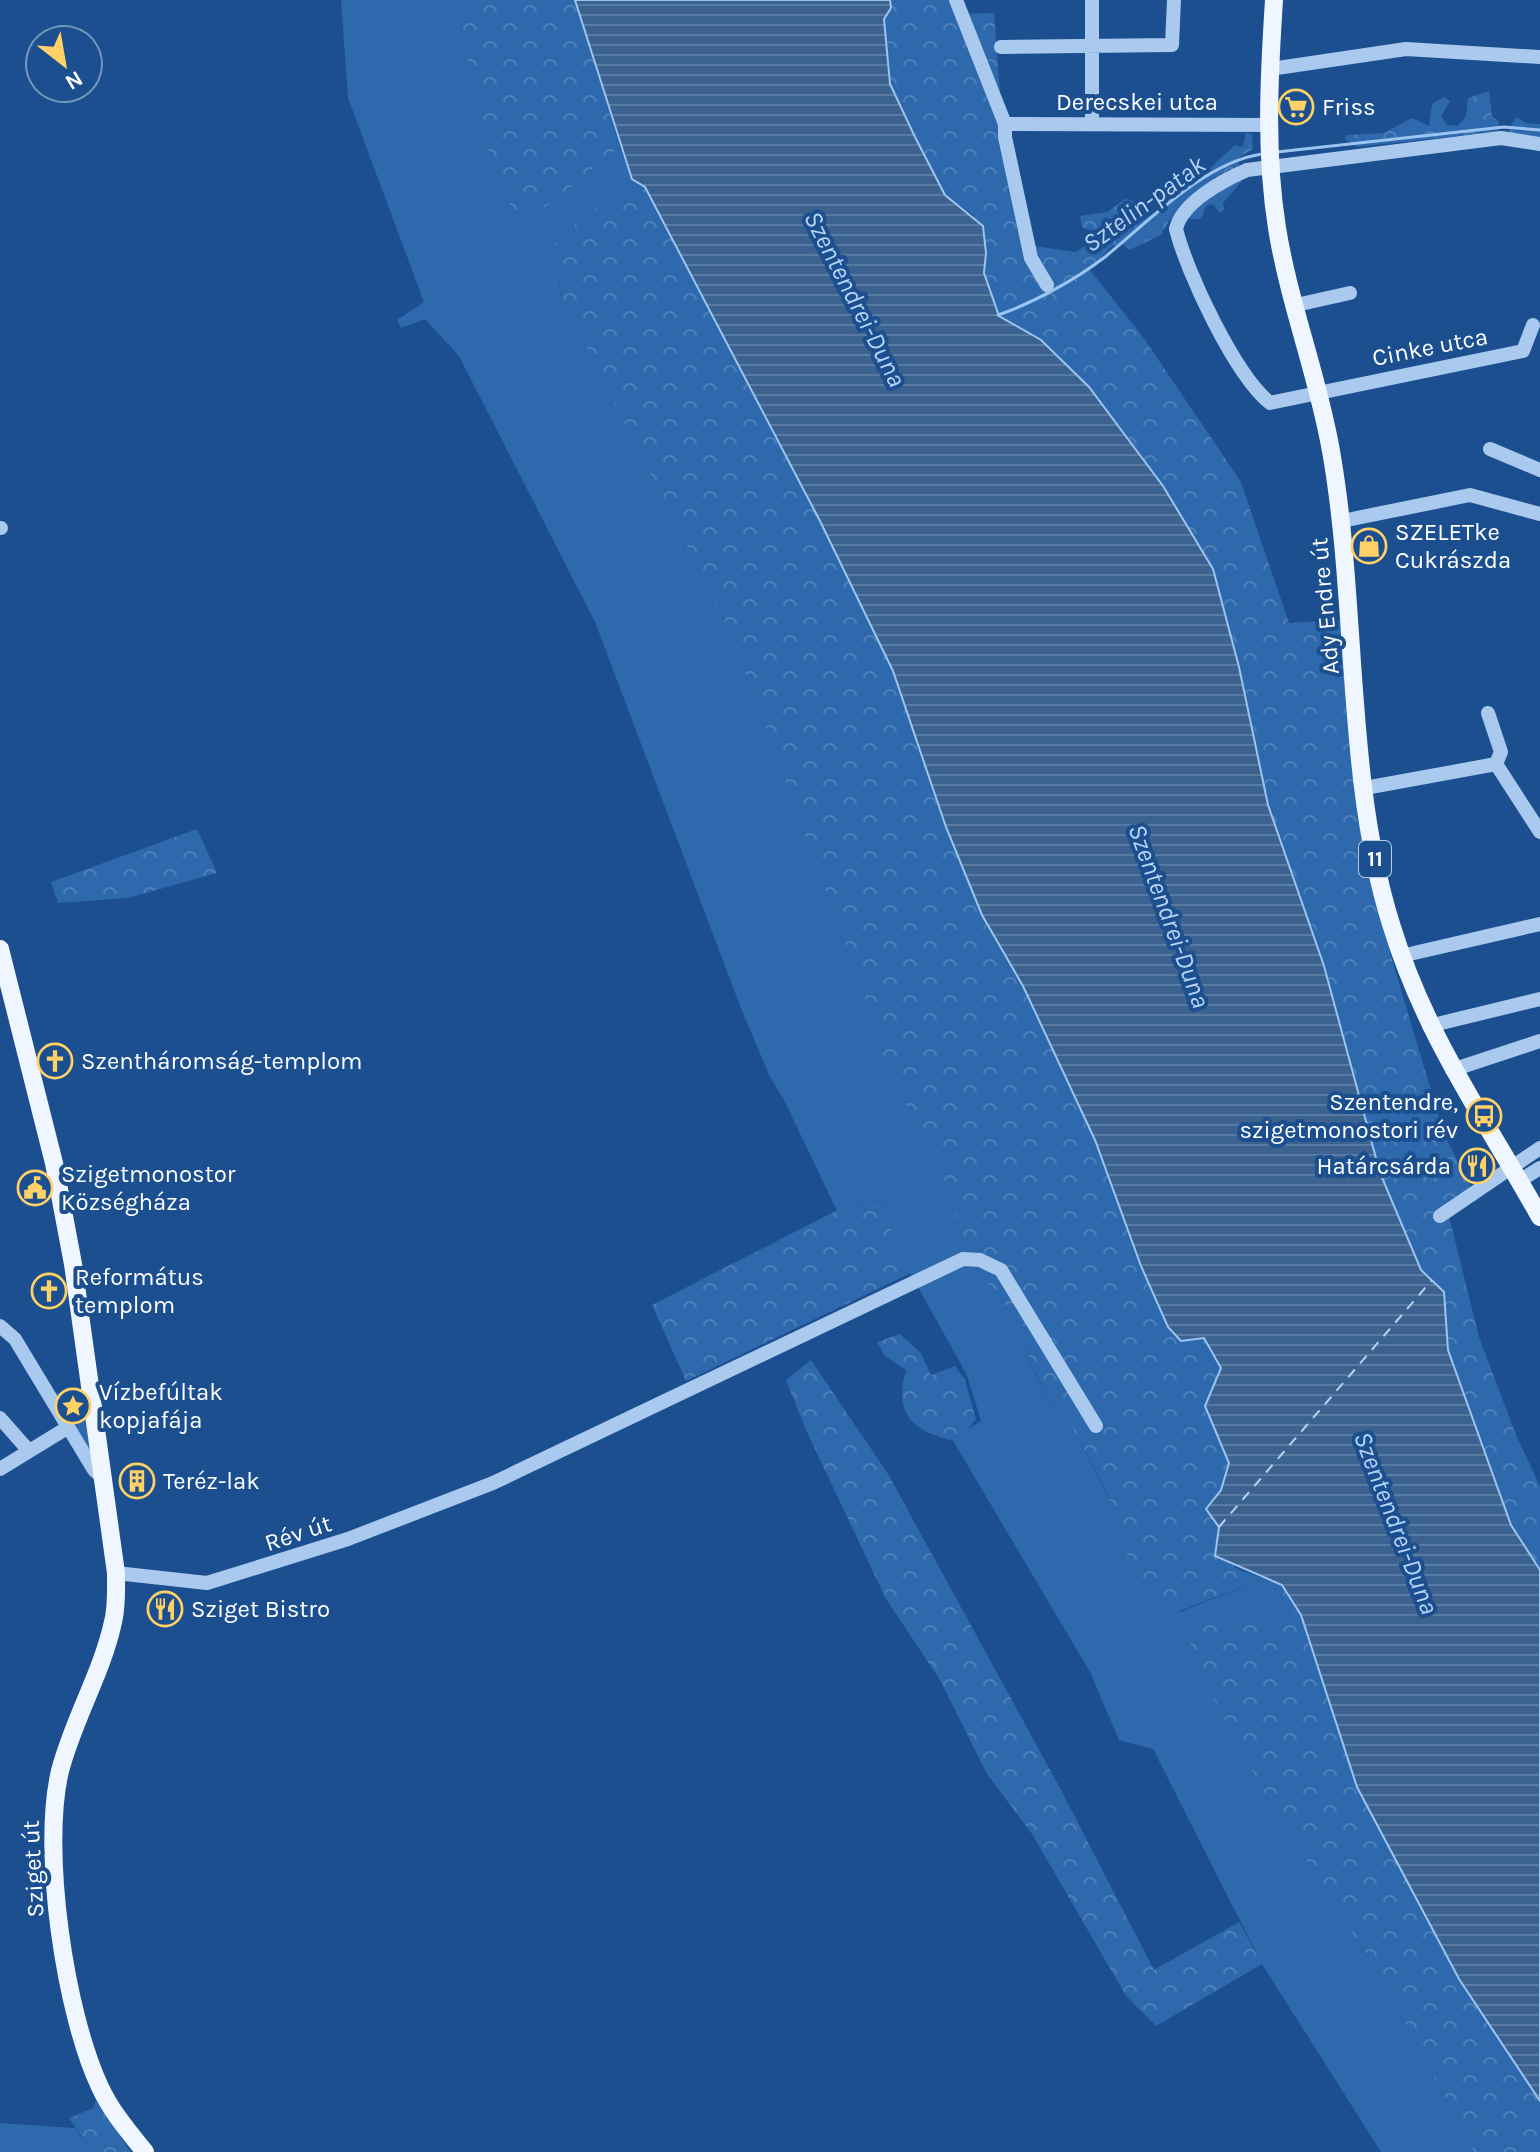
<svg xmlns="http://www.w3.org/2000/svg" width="1540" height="2152" viewBox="0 0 1540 2152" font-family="Karla,sans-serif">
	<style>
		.green { fill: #2e69ad }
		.forest { fill: url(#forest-crowns) }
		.water { fill: url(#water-rules); stroke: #9cc4f0; stroke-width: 2 }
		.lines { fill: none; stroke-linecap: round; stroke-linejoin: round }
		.stream { stroke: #9cc4f0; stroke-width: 3 }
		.ferry { stroke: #b5d3f5; stroke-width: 2; stroke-dasharray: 10 8; stroke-linecap: butt }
		.minor { stroke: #a9c9ee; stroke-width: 14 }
		.major { stroke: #f0f6ff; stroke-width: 18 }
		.labels { text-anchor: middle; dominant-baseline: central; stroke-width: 8; stroke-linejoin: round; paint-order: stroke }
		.shield { fill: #1b4f8f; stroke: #bbcadd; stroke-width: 2 }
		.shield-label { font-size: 22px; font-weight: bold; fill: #fff }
		.street-label { font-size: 24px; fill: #fff; stroke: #1b4f8f }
		.poi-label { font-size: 24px; fill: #fff; stroke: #1b4f8f; text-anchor: start }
		.water-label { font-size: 26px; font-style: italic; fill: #b5d3f5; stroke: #1b4f8f }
	</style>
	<defs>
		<pattern id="forest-crowns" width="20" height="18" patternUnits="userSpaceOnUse" patternTransform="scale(2)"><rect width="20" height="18" fill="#2e69ad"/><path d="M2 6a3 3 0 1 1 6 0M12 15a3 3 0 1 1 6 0" fill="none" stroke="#4d80b9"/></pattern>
		<pattern id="water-rules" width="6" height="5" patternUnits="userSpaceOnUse" patternTransform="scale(2)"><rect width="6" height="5" fill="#3c6290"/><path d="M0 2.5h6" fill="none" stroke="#597aa1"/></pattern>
	</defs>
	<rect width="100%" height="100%" fill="#1b4f8f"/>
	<path class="green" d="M341,0H455L484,139L519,227L620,147L632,179L555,241L561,298L730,632L874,1024L884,1063L941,1170L969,1259L1019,1323L1031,1365L1061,1422L1070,1423L1110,1499L1106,1515L1180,1612L1263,1579L1279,1594L1291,1616L1281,1629L1249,1616L1195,1665L1269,1802L1379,1975L1474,2152H1381L1262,1964L1153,1749L1119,1740L1090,1672L952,1439L981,1421L967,1375L894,1244L886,1200L853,1202L837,1211L784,1100L770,1077L742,1011L595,622L459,356L425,319L401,328L397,320L424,302L348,98Z
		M85,1388L97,1465L52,1394Z
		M0,2123L75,2128L92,2152H0Z"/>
	<path class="forest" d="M455,0H575L620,147L519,228L484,139Z
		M890,0H957L960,14L994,13L1002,119L1026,245L1076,252L1092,241L1093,232L1082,227L1080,216L1107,212L1125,199L1133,201L1139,215L1146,218L1158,210L1154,189L1170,177L1183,182L1206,172L1235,145L1243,147L1246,133L1252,134L1253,149L1238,158L1241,182L1223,203L1224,210L1220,213L1213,204L1206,206L1201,219H1170L1161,235L1129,250L1121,243L1111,247L1090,270L1143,337L1241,482L1289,623L1340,620L1360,820L1391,956L1444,1134L1477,1200L1449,1216L1479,1337L1516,1435L1540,1486V1570L1511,1525L1448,1350L1444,1292L1421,1270L1380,1174L1324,966L1268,805L1055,355L1041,340L999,316L984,273L986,253L973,215L945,195L890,84L884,18L891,8Z
		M1489,91L1492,116L1499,122L1497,132L1357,147L1345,139L1346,135L1384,133L1412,118L1429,126L1432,104L1444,97L1450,101L1441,116L1447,125L1458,126L1466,116L1468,98Z
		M1516,117L1526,123L1540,124V138L1513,135L1508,130Z
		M632,179L645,187L820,521L893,671L946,827L982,915L1023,985L1095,1140L1141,1266L1168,1327L1181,1341L1204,1338L1222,1368L1205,1406L1229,1463L1221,1490L1206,1509L1219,1527L1235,1568L1282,1585L1301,1616L1357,1787L1459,1979L1540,2101V2152H1474L1379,1975L1269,1802L1195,1665L1190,1640L1205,1620L1249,1616L1281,1629L1291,1616L1279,1594L1263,1579L1161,1618L1106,1515L1110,1498L1070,1423L1061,1422L1031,1364L1019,1323L969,1259L941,1170L883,1063L874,1024L730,632L561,298L555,241Z
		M197,829L217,873L128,898L58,903L51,882Z
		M886,1200L894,1244L915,1271L686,1381L652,1305L853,1202Z
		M900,1334L921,1353L931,1375L955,1366L965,1380L976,1419L958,1442C914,1432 893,1417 906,1370L885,1356L877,1342Z
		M811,1360L888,1474L1060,1788L1154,1970L1239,1922L1262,1964L1156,2026L1126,1996L1032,1834L987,1774L940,1680L886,1599L806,1430L786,1380Z
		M96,2101L131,2152H92L69,2118L93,2108Z"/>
	<path class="water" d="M575,0H890L891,8L884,19L890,84L915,137L945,195L983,226L986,253L984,273L999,316L1041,340L1089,387L1163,486L1213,569L1239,667L1268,805L1324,966L1380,1173L1421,1270L1444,1292L1448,1350L1511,1525L1540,1570V2101L1459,1979L1357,1787L1301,1615L1282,1585L1215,1556L1219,1527L1206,1509L1221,1490L1229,1463L1205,1406L1221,1368L1204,1338L1181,1341L1168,1327L1141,1266L1095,1140L1023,986L982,915L946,827L893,671L820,521L645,187L632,179Z"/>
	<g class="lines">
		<path class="stream" d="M1277,152L1504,127L1540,130
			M998,315C1033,303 1075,280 1105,257C1148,222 1205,162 1262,154"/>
		<path class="ferry" d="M1219,1527L1432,1280"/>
		<path class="minor" d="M956,0L1005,124V137L1031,258L1047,285
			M1092,0V123
			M1001,47L1172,45L1174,0
			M1270,69L1406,49L1540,57
			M1005,124L1268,125
			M1296,305L1350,293
			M1533,325L1523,351L1270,403C1235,375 1187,273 1176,229C1182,202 1224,180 1247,170L1501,138L1540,144
			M1490,449L1540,470
			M1342,521L1470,495L1540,514
			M0,528H1
			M1488,713L1501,752L1496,764
			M1496,764L1540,832
			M1365,788L1496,764
			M1401,956L1540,924
			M1429,1026L1540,999
			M1452,1070L1540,1041
			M1519,1181L1540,1168
			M1440,1216L1540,1148
			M0,1326L15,1339L94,1470L103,1478
			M0,1418L29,1451
			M0,1469L67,1428
			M116,1573L207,1583L348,1539L493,1483L963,1259L980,1260L1001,1270L1096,1426"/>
		<path class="major" d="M1274,0C1269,77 1265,152 1277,228C1289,303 1318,376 1331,451C1358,604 1345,777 1391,924C1425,1036 1484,1117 1540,1217
			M0,949L54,1163L73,1264L116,1573C116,1589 117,1607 113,1622C102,1673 73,1720 60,1771C41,1850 65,2013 100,2087C111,2111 128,2131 145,2152"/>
	</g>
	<defs>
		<g id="supermarket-ring" transform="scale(1.8)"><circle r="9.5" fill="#1b4f8f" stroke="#ffd166" stroke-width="1.5"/><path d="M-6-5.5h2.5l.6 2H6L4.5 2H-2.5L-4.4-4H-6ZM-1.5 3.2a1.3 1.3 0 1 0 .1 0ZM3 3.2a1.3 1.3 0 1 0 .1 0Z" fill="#ffd166"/></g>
		<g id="shop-ring" transform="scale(1.8)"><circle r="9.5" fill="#1b4f8f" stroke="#ffd166" stroke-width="1.5"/><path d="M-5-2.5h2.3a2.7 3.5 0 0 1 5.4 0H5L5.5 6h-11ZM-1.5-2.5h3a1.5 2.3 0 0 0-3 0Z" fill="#ffd166"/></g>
		<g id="church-ring" transform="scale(1.8)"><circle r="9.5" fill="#1b4f8f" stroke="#ffd166" stroke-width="1.5"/><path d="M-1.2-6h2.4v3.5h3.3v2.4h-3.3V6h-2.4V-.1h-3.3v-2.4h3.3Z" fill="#ffd166"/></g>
		<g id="bus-ring" transform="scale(1.8)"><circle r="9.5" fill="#1b4f8f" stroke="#ffd166" stroke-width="1.5"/><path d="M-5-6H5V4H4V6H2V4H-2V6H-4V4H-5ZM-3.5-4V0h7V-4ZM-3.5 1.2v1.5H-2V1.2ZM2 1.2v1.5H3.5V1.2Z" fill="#ffd166"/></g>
		<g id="restaurant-ring" transform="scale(1.8)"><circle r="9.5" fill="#1b4f8f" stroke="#ffd166" stroke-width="1.5"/><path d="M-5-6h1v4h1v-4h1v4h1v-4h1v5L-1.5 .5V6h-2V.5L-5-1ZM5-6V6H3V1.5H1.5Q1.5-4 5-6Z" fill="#ffd166"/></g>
		<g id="civic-ring" transform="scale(1.8)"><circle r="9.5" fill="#1b4f8f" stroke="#ffd166" stroke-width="1.5"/><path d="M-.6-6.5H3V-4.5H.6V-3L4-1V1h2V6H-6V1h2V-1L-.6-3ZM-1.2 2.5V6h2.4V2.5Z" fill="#ffd166"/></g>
		<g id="sight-ring" transform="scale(1.8)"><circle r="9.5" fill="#1b4f8f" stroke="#ffd166" stroke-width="1.5"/><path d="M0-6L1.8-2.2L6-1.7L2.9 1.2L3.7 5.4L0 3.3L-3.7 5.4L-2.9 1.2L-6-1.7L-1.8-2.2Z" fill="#ffd166"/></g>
		<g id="building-ring" transform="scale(1.8)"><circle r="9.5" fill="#1b4f8f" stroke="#ffd166" stroke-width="1.5"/><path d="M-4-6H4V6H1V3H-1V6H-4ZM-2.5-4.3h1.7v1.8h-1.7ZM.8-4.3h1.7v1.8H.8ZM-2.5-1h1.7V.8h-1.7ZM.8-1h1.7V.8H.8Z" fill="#ffd166"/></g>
	</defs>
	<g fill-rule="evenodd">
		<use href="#supermarket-ring" x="1296" y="107"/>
		<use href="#shop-ring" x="1369" y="546"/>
		<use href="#church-ring" x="55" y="1061"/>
		<use href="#bus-ring" x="1484" y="1116"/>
		<use href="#restaurant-ring" x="1477" y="1166"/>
		<use href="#civic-ring" x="35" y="1188"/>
		<use href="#church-ring" x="49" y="1291"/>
		<use href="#sight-ring" x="73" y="1406"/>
		<use href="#building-ring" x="137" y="1481"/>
		<use href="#restaurant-ring" x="165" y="1609"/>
	</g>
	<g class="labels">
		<rect class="shield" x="1359" y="841" width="32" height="36" rx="6"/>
		<g class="shield-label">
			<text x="1375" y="859">11</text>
		</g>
		<g class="street-label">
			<text x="1137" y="102">Derecskei utca</text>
			<text transform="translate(1430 347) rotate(-11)">Cinke utca</text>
			<text transform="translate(1325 606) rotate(-95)">Ady Endre út</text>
			<text transform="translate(298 1533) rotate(-18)">Rév út</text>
			<text transform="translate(33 1869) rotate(-93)">Sziget út</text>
		</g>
		<g class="poi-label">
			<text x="1322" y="107">Friss</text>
			<text x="1395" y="532">SZELETke<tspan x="1395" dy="28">Cukrászda</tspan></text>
			<text x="81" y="1061">Szentháromság-templom</text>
			<text x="1458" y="1102" text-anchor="end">Szentendre,<tspan x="1458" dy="28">szigetmonostori rév</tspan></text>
			<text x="1451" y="1166" text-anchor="end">Határcsárda</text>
			<text x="61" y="1174">Szigetmonostor<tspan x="61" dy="28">Községháza</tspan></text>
			<text x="75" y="1277">Református<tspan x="75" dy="28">templom</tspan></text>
			<text x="99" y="1392">Vízbefúltak<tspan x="99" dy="28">kopjafája</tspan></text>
			<text x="163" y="1481">Teréz-lak</text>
			<text x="191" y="1609">Sziget Bistro</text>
		</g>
		<g class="water-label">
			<text transform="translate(1144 204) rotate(-36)">Sztelin-patak</text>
			<text transform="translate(855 299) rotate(63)">Szentendrei-Duna</text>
			<text transform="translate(1169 916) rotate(70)">Szentendrei-Duna</text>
			<text transform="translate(1396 1523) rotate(69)">Szentendrei-Duna</text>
		</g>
	</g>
	<g transform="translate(64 64) rotate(149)"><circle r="38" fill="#1b4f8f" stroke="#7695bc" stroke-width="2"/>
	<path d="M0-6L14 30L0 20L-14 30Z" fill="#ffd166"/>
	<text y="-12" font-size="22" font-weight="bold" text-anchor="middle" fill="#ffffff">N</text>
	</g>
</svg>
